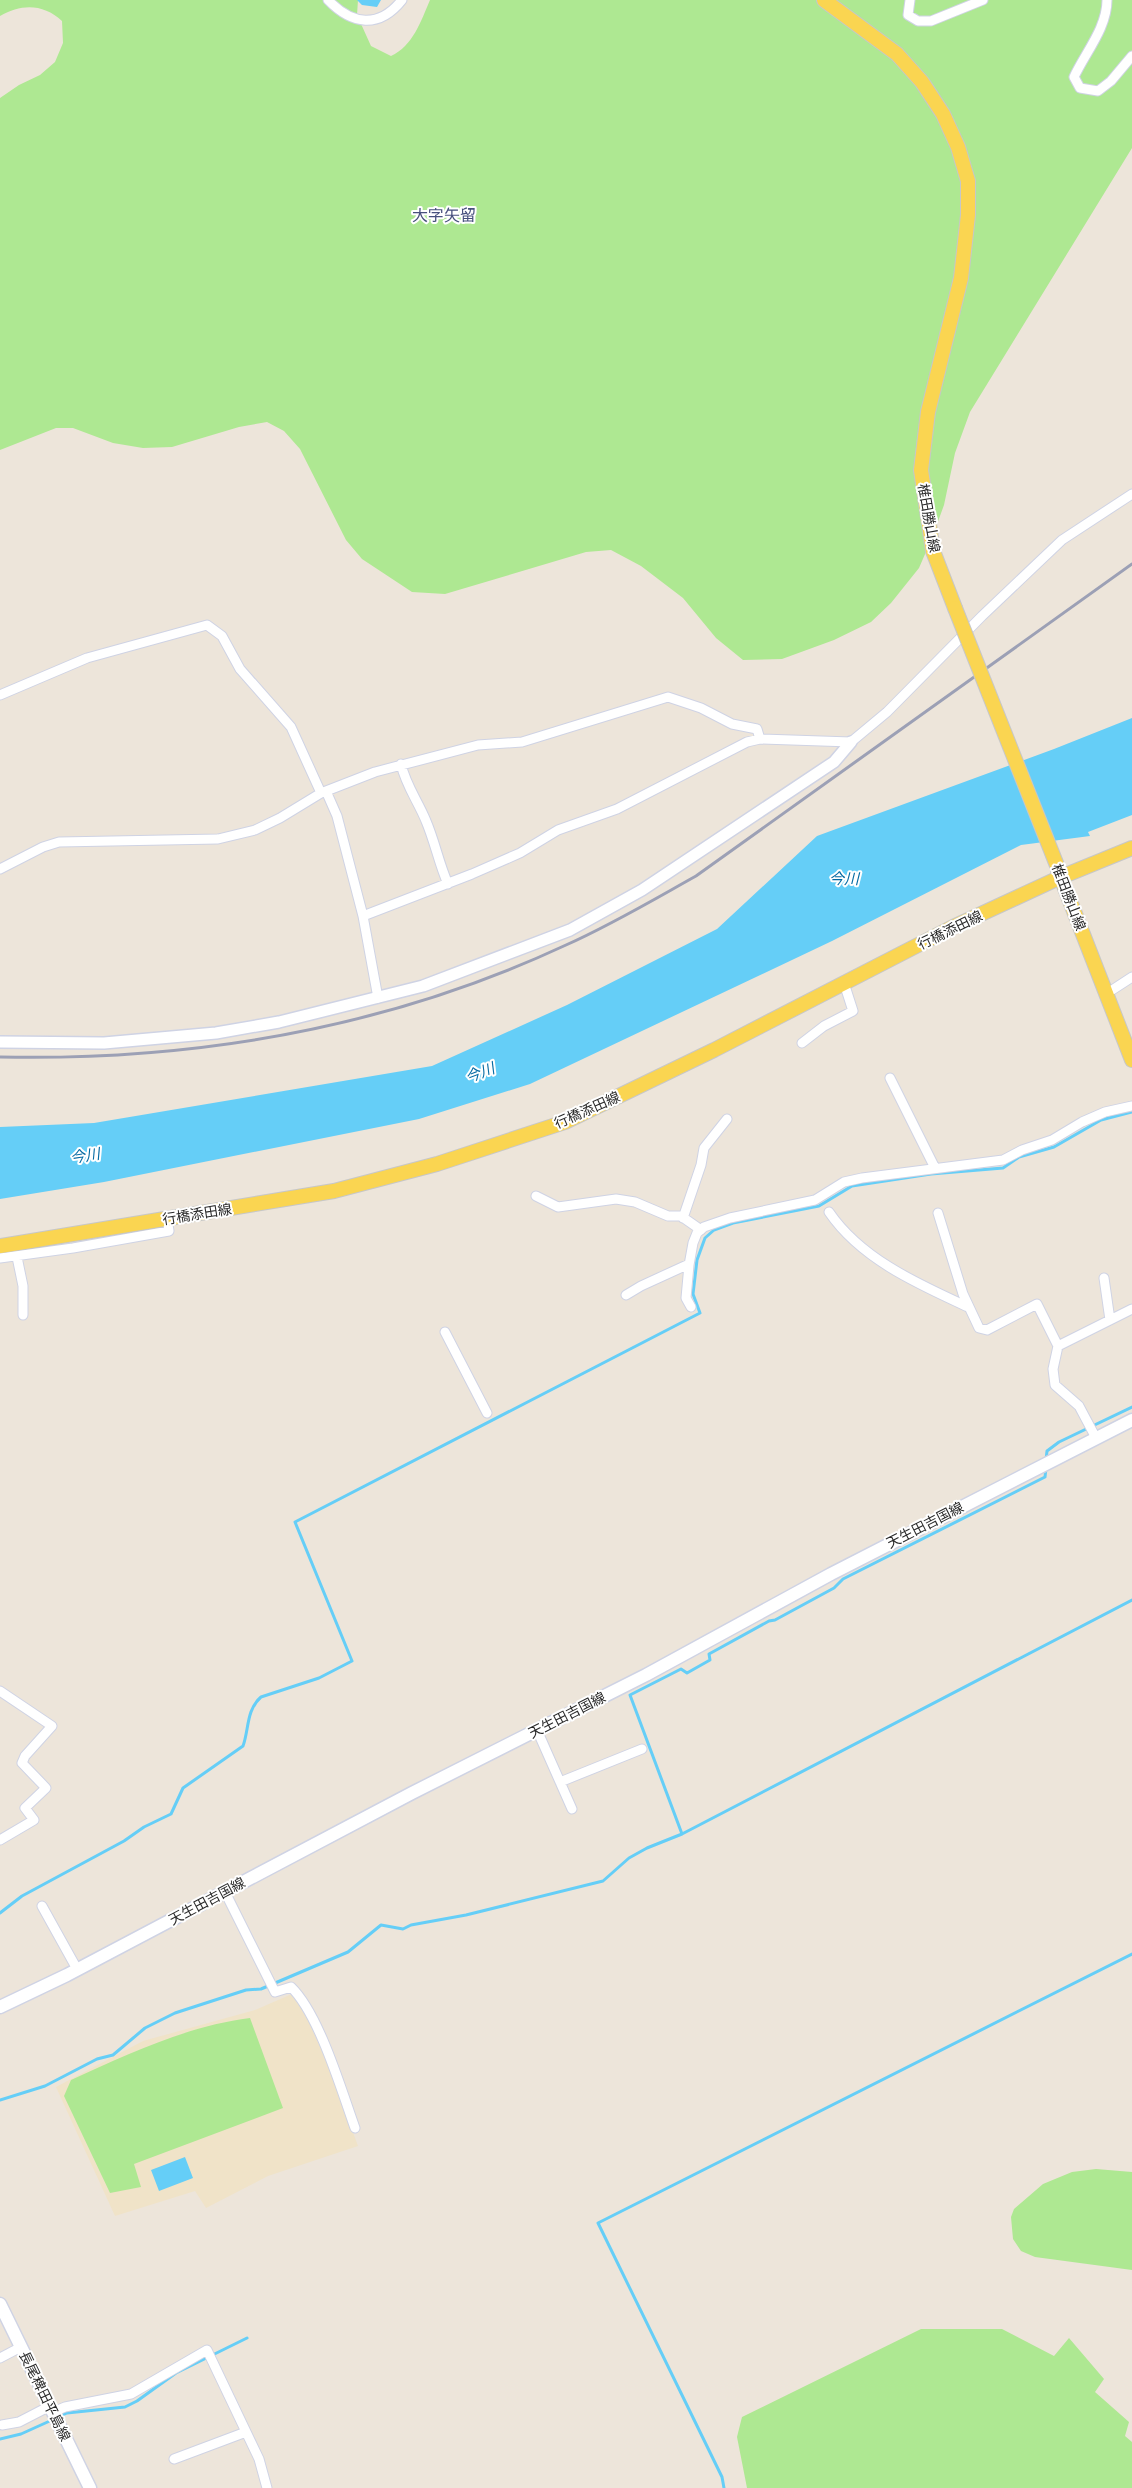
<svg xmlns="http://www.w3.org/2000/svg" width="1132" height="2488" viewBox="0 0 1132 2488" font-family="'DM Sans','Noto Sans JP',sans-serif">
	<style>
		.education { fill: #f0e3c8 }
		.green { fill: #aee892 }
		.water { fill: #65cef7 }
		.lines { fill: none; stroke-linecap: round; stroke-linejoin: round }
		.stream { stroke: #65cef7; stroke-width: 3 }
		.minor-casing { stroke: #cfd3e4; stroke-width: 11 }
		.tertiary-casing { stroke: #cfd3e4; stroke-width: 14 }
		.secondary-casing { stroke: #cfd3e4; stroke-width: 15 }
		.primary-casing { stroke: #c7c7c7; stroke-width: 16 }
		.minor { stroke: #fff; stroke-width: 9 }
		.tertiary { stroke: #fff; stroke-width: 11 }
		.secondary { stroke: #fff; stroke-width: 12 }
		.primary { stroke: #fad551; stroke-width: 14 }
		.rail { stroke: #9ca0b5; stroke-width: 3 }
		.primary-bridge-casing { stroke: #c7c7c7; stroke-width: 16; stroke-linecap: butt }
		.primary-bridge { stroke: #fad551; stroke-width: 14 }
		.labels { text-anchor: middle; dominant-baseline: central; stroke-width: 4; stroke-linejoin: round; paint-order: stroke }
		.street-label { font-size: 14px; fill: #292929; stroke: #fff }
		.water-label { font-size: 15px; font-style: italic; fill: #046aa3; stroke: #fff }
		.quarter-label { font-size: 16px; fill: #47507d; stroke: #fff }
	</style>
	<rect width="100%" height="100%" fill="#ede5da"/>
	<path class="education" d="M292,1994L297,1995L326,2060L358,2146L268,2176L206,2208L195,2191L115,2216L56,2087L143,2041L255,2010Z"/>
	<path class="green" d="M0,0H358L357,15L371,46L391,56C413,46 421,21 430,0H1132V148L970,412L955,453L944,505L932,538L919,568L891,603L871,622L834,640L782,659L743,660L716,638L683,598L641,566L611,550L586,552L445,594L412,592L362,559L346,540L300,449L284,431L267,422L239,427L172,447L143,448L113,443L73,428H56L0,450V98L19,85L40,75L55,62L63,43L62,21C44,4 22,3 0,16Z
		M250,2018L283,2108L134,2164L141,2187L110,2193L64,2096L71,2080C128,2054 187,2026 250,2018Z
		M1096,2169L1132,2172V2270L1035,2257L1021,2251L1013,2239L1011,2217L1014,2209L1043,2184L1072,2172Z
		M921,2329H1002L1054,2356L1069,2338L1104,2379L1095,2392L1129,2422L1125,2436L1132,2442V2488H747L737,2437L742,2417Z"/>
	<path class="water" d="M357,0H381L377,7L362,5Z
		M1132,718V815L1088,832L1090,836L1021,845L832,941L530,1084L419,1119L104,1182L0,1199V1127L94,1123L432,1066L567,1005L717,929L817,836L1054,749Z
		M185,2157L193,2178L159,2191L151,2170Z"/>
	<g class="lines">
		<path class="stream" d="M1046,1460L1047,1451L1059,1442L1132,1407
			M682,1834L630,1695L681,1669L687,1673L710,1660L709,1654L769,1621L775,1620L834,1588L843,1579L1045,1477L1046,1468
			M0,1913L22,1896L124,1841L144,1827L171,1814L183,1788L243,1746C249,1730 246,1710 261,1697L319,1678L352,1661L295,1522L700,1313L693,1294L697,1260L705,1238L714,1230L733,1223L819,1206L852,1186L931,1174L1003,1168L1019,1157L1054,1147L1101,1120L1132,1112
			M0,2100L45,2086L97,2059L113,2055L145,2028L175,2013L246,1990L261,1989L348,1952L381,1925L403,1929L411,1925L466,1915L603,1881L629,1858L647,1848L682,1834L1132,1600
			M58,2417L67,2413L125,2407L137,2401L176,2373L247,2338
			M0,2439L21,2434L52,2420
			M724,2488L722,2477L598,2223L1132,1954"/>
		<g class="minor-casing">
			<path id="minor" d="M328,0C352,25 379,29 402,0
				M910,0L908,15L918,21H931L983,0
				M1107,0C1107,28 1085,53 1074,77L1080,88L1098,91L1111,81L1132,56
				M0,695L87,658L207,625L222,636L240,669L291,727L321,793
				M401,764C406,786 418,801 426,821C435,842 439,864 448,884
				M326,791L337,816L363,916L378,998
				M0,869L43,847L59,842L218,839L255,830L280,818L321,793L375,772L478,745L522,742L668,697L701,708L732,724L757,729L760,739
				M363,916L472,874L520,853L558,830L617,809L747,742L760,739L851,742L887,712L982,616L1062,540L1132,494
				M1106,994L1132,977
				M802,1043L824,1026L853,1011L844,983
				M890,1078L935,1168
				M536,1196L558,1207L616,1199L635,1202L668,1216H681L701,1230
				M829,1212C861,1259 918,1284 968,1307
				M938,1213L963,1294L979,1328L987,1330L1037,1304L1058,1346L1053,1369L1055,1385L1079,1406L1096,1438
				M683,1218L701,1165L704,1148L727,1119
				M17,1257L23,1286V1315
				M0,1258L73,1248L169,1231L167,1219
				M1104,1278L1110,1320
				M626,1295L641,1286L689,1264
				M691,1307L686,1298L689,1265L693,1243L697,1233L704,1227L730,1218L815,1200L844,1182L862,1178L1003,1160L1022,1150L1052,1140L1082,1122L1105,1112L1132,1106
				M445,1332L487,1413
				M1058,1346L1132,1309
				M0,1691L52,1726L25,1756L22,1763L46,1788L25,1808L34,1820L0,1840
				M537,1730L572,1809
				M560,1782L642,1749
				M225,1892L275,1992L291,1987C319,2014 341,2089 355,2128
				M42,1906L77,1969
				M0,2358L21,2347
				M53,2412L65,2407L131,2394L207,2350L259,2459L267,2488
				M2,2425L19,2422L50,2406
				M174,2459L246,2432"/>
		</g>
		<g class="tertiary-casing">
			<path id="tertiary" d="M0,1042L104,1043L216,1033L279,1022L423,986L570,930L642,890L834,762L851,742"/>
		</g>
		<g class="secondary-casing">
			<path id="secondary" d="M0,2007L67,1975L412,1793L646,1675L831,1574L1132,1420
				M0,2304L90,2488"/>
		</g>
		<g class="primary-casing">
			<path id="primary" d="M824,0L897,54L922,82L943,114L958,147L968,181V215L961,278L928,412L921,470L933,551L955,608
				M1058,870L1132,1060
				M0,1246L334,1191L437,1164L565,1122L714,1050L953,927L1061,877L1132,848"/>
		</g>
		<use href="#minor" class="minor"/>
		<use href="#tertiary" class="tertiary"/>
		<use href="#secondary" class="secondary"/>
		<use href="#primary" class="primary"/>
		<path class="rail" d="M0,1057C196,1061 388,1028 566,945C611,925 653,900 696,876L1132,564"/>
		<g class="primary-bridge-casing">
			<path id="primary-bridge" d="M955,608L1058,868"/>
		</g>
		<use href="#primary-bridge" class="primary-bridge"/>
	</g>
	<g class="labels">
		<g class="street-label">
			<text transform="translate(929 518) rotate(80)">椎田勝山線</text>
			<text transform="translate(1069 897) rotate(69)">椎田勝山線</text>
			<text transform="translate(950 930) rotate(-26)">行橋添田線</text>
			<text transform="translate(587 1110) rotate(-24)">行橋添田線</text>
			<text transform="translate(197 1214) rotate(-9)">行橋添田線</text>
			<text transform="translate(925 1525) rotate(-27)">天生田吉国線</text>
			<text transform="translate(567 1715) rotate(-27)">天生田吉国線</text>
			<text transform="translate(207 1901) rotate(-28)">天生田吉国線</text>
			<text transform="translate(45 2396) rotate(64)">長尾稗田平島線</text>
		</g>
		<g class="water-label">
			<text x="844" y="879">今川</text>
			<text transform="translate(480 1073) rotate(-21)">今川</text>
			<text transform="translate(85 1156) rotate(-9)">今川</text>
		</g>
		<g class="quarter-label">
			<text x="444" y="215">大字矢留</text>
		</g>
	</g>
</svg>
